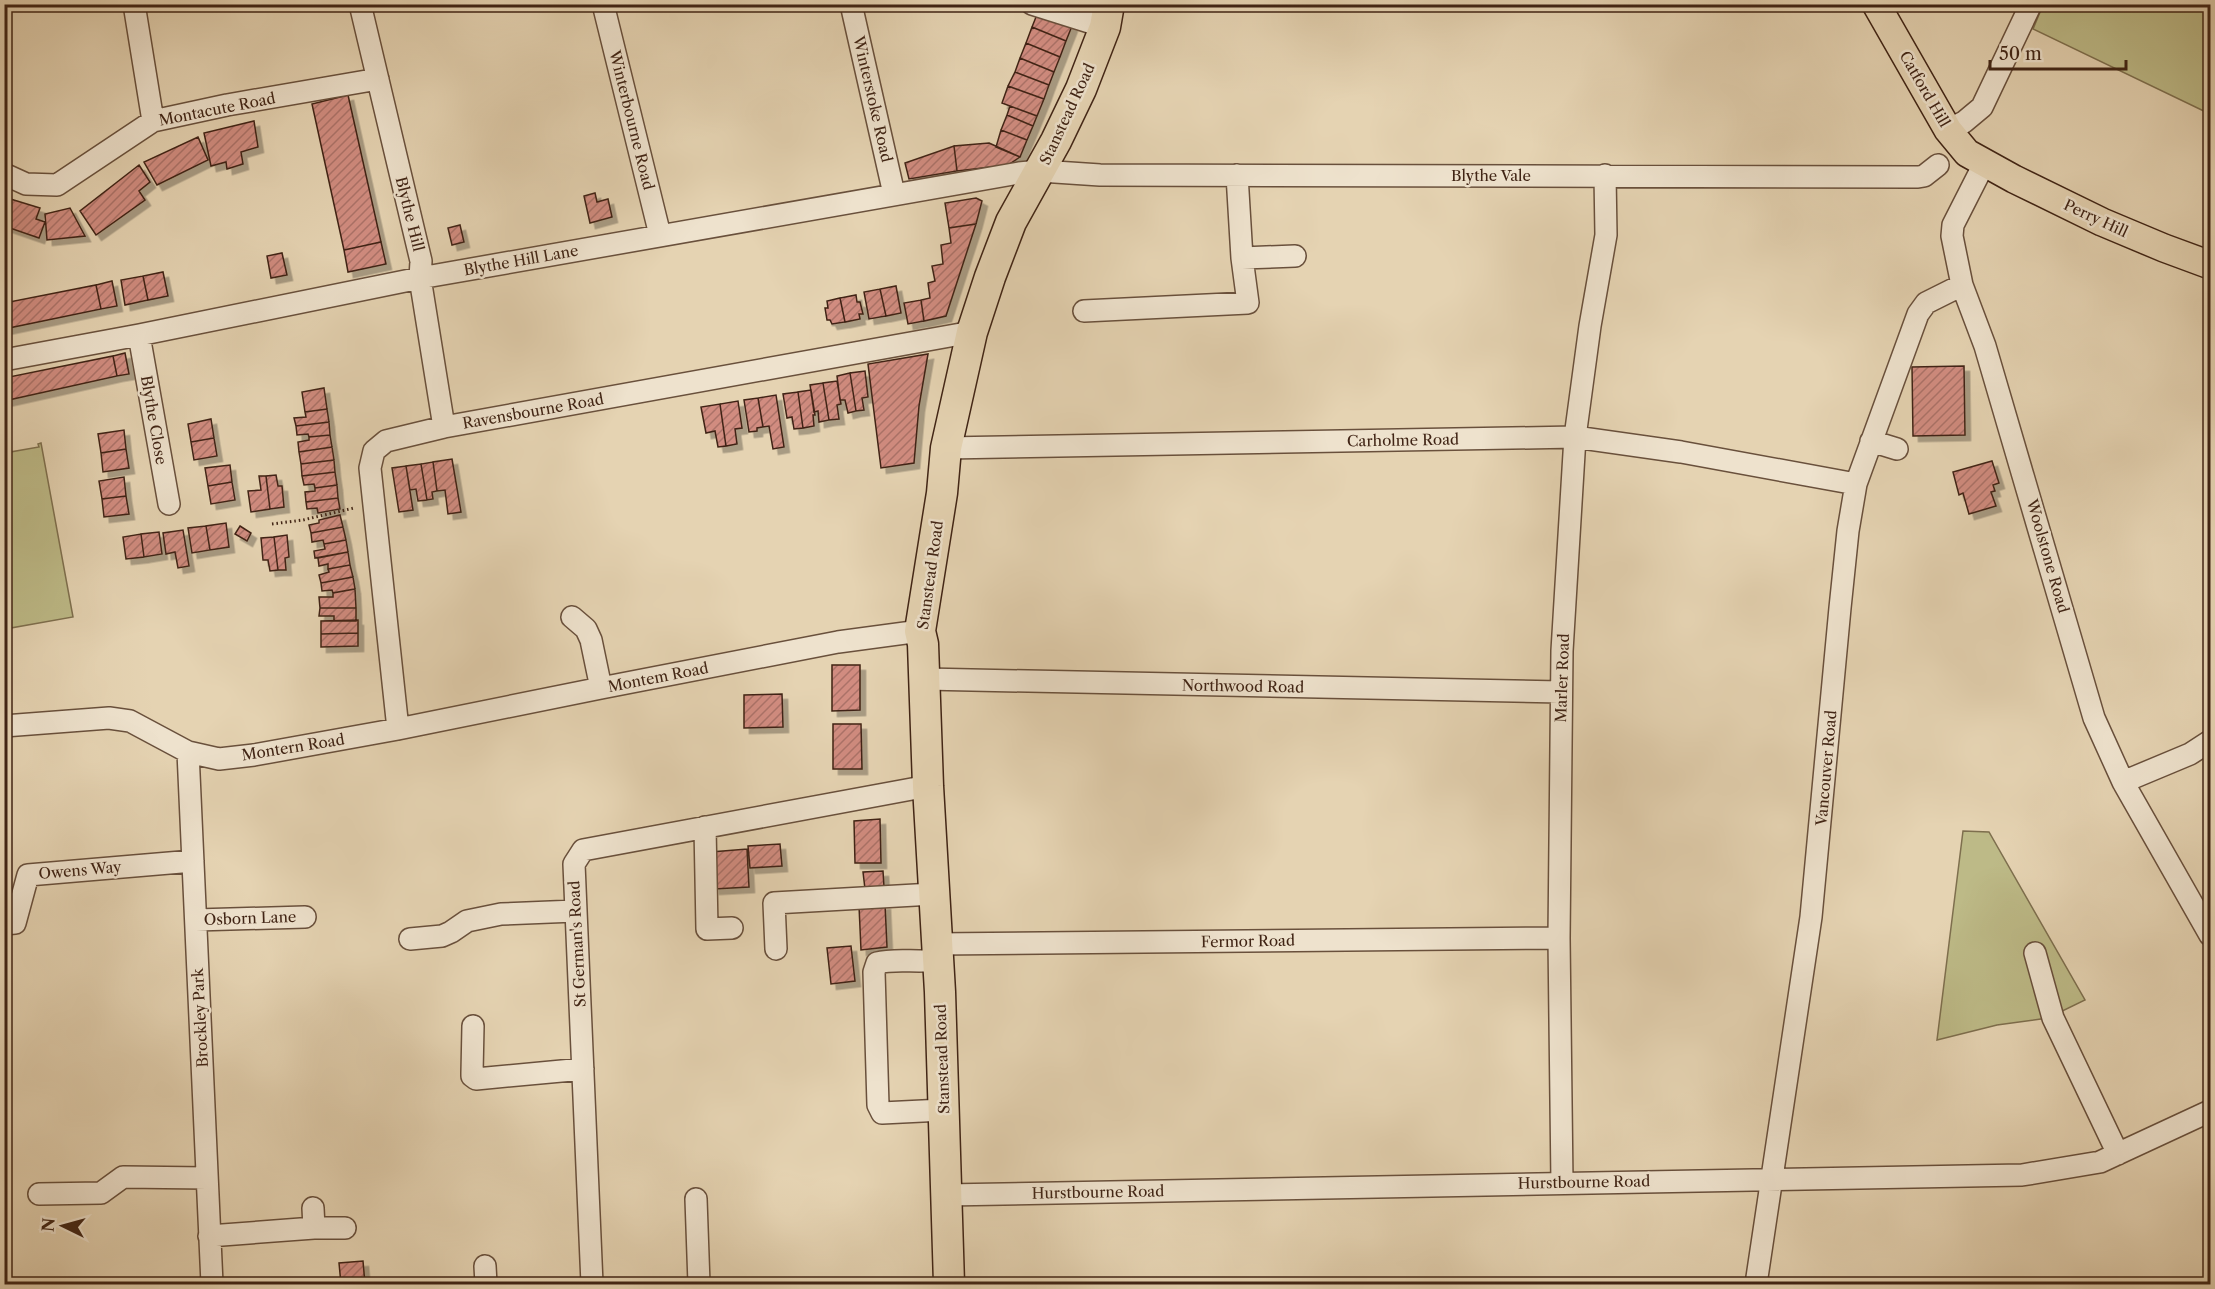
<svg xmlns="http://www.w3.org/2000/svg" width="2215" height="1289" viewBox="0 0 2215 1289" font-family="'Libre Caslon Text',serif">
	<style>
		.green { fill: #bdba87; stroke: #7e6f4e; stroke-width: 1.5 }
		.building { fill: url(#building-hatch); stroke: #402415; stroke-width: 1.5; filter: url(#shadow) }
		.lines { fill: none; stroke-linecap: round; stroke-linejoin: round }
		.minor-casing { stroke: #69503c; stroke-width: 24 }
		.major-casing { stroke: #402415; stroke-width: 30 }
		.highway-casing { stroke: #402415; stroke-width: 33 }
		.path { stroke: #402415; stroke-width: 3; stroke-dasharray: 1.5 3; stroke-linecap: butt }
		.minor { stroke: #eee2cd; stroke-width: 21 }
		.major { stroke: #e5d3b2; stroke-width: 27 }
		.highway { stroke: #e5d3b2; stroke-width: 30 }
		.labels { text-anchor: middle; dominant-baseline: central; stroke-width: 5; stroke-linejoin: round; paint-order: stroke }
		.street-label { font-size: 15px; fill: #402415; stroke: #eee2cd }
	</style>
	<defs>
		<pattern id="building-hatch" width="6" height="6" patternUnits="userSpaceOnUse" patternTransform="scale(1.5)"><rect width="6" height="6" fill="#d18c80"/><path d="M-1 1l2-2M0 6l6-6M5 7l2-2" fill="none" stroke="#ab7268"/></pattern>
		<filter id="shadow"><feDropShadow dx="5.5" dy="5.5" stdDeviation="0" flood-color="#0004"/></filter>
	</defs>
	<rect width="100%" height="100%" fill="#e5d3b2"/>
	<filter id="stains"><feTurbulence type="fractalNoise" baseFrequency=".00333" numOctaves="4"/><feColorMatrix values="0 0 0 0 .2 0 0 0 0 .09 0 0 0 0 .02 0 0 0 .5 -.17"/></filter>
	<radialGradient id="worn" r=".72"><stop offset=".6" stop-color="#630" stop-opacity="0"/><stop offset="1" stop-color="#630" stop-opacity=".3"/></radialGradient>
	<path class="green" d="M2043,5H2210V114L2033,29Z
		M41,443L73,617L5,629V453L39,447L38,444Z
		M1963,831L1989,832L2085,1000L2048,1018L1997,1025L1937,1040Z"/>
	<path class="building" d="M1038,12L1072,26L1066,41L1032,27Z
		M1032,27L1066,41L1060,57L1026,43Z
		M1026,43L1060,57L1054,72L1020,58Z
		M1020,58L1054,72L1049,85L1015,72Z
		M1015,72L1049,85L1044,99L1008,86Z
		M1008,86L1044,99L1037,116L1002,103Z
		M348,95L381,242L344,250L312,104Z
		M1010,106L1037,116L1033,126L1007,115Z
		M1007,115L1033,126L1027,140L1001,130Z
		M254,121L258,147L241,152L243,164L227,169L226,162L211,166L204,133Z
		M1001,130L1027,140L1020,157L996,147Z
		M198,137L208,160L157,185L144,162Z
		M989,143L1020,157L1008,165L957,171L954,146Z
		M954,146L957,171L909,179L905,163Z
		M139,165L150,182L139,191L145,200L96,235L80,211Z
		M595,193L597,202L608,199L612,217L590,223L584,196Z
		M4,197L40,208L36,219L45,222L39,238L4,226Z
		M976,198L982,201L976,224L949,228L945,203Z
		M70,208L85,236L47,240L45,214Z
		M976,224L946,316L924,321L921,300L930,298L928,283L935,281L932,266L943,264L941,245L951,243L949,228Z
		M460,225L464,242L452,245L448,228Z
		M381,242L386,264L348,272L344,250Z
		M282,253L287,275L271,278L267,256Z
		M163,272L168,296L148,300L143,276Z
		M143,276L148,300L125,305L121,280Z
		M112,281L117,306L101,309L96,285Z
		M96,285L101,309L4,329V303Z
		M896,286L901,313L886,316L880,289Z
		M880,289L886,316L869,319L864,292Z
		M856,295L857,302H860L863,314H859L860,319L845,322L840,298Z
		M840,298L845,322L832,324L830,320H827L825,308H828L827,301Z
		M921,300L924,321L908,324L904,303Z
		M125,353L129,374L117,376L113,356Z
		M928,354L919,406L914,463L881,468L868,364Z
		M113,356L117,376L4,401V378Z
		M1964,366L1965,435L1913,436L1912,367Z
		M865,371L868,397L862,398L864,410L856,411L850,373Z
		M850,373L856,411L848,413L845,400H840L837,376Z
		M837,381L841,404L837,405L839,419L829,420L823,383Z
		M823,383L829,420L819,422L818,411L814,412L810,385Z
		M324,388L327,409L305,412L302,392Z
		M811,390L815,415H813L814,426L803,428L798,392Z
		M798,392L803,428L794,429L792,417L787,418L783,394Z
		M776,395L784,447L773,449L769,426L763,427L758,398Z
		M758,398L763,427L757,428V431L749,432L744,400Z
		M738,401L742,428L735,429L737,444L726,446L720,404Z
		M720,404L726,446L718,447L715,431L706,433L701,407Z
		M327,409L329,422L296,426L294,418L306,417L305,412Z
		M211,419L214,438L191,442L188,424Z
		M329,422L330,435L309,437L308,434L297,435L296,426Z
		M124,430L126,449L101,453L98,434Z
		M330,435L332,447L299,452L298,442L309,440V437Z
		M214,438L217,456L194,460L191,442Z
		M332,447L334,460L301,464L299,452Z
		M126,449L129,468L103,472L101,453Z
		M452,459L461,512L448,514L445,490L437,491L433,462Z
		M334,460L335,472L302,476L301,464Z
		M1992,461L1999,483L1993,485L1995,491L1991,492L1996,506L1969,514L1963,493L1959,495L1953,472Z
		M433,462L437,491L432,492L433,499L427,500L421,464Z
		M421,464L427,500L418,501L416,489L410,490L406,466Z
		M230,465L232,482L208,486L205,468Z
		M406,466L413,510L399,512L392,468Z
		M335,472L337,485L315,488L314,484L304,485L302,476Z
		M276,475L278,486H282L284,507L270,509L266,476Z
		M259,476H266L270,509L251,512L248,491L261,490Z
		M124,477L126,496L102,499L99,481Z
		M232,482L235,500L211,504L208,486Z
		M337,485L338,498L306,502L305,492L315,491V488Z
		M126,496L129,514L104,517L102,499Z
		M338,498L340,509L318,513L317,508L307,509L306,502Z
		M340,515L343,527L311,533L309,525L319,523V520Z
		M226,523L229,547L210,550L206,526Z
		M206,526L210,550L192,553L188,528Z
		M240,526L251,533L247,541L235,534Z
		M343,527L346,540L324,544L323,540L312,542L311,533Z
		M183,530L189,566L178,568L175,552L166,554L163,533Z
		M159,532L162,554L144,557L141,534Z
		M141,534L144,557L126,559L123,537Z
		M287,535L289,557L285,558L286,570H278L274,537Z
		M274,537L278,570L270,571L268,560H263L261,538Z
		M346,540L348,552L315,558L314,551L325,549L324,544Z
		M348,552L350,565L328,569V564L319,566L318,558Z
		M350,565L353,577L321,583L319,575L329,572L328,569Z
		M353,577L355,589L333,593L332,590L322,591L321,583Z
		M355,589L356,608H320L319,597H333V593Z
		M320,608H356V621H334V616H319Z
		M358,620V633L321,634V621Z
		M358,633V646L321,647V634Z
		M832,665H860V710L832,711Z
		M782,694L783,727L744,728V695Z
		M833,724H861L862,769H833Z
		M880,819L881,863H855L854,821Z
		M780,844L782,866L750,868L748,846Z
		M747,849L749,887L714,889L711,852Z
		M883,871L884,887L865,889L863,872Z
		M885,904L887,947L861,950L859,906Z
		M851,946L855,981L831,984L827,948Z
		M363,1261L365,1284H341L339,1263Z"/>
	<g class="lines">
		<g class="minor-casing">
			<path id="minor" d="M134,4L153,121
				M360,4L421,261L420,278L444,427
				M603,4L660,235
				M851,4L894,194
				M1032,4L1105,27
				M1948,130L1964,122L1982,107L2031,4
				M1984,164L1953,225L1952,236L1962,285L1985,346L2094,718L2123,782L2210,935
				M4,174L26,184L57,185L153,121L227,105L378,79
				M1237,175L1242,258
				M1084,311L1248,303L1242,258L1295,256
				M139,335L169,504
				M4,360L139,335L420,278L1019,173L1040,171L1100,175L1918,177L1924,176L1938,165
				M1871,441L1897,449
				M946,448L1575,437L1681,452L1856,484
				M572,617L586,629L591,640L601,688
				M925,679L1561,692
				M4,726L109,718L130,721L188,752L219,759L254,755L398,729L601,688L838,642L920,631
				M398,729L370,468L374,451L386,441L444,427L972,332
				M188,752L212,1284
				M2123,782L2190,754L2210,741
				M705,827L707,929L732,928
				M196,920L305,917
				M4,924L15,923L28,875L193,861
				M410,939L442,936L451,932L467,921L501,914L575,911
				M936,944L1559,938
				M776,949L774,903L933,894
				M2035,953L2053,1018L2118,1154
				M937,960C917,963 896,958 877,963L874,972L878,1105L882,1113L943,1110
				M473,1026L472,1073V1076L476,1079L583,1069
				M1562,1183L1559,938L1562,651L1575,437L1590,326L1606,235L1605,175
				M39,1194L101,1193L123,1177L207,1178
				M946,1195L2022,1175L2100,1162L2210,1111
				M696,1199L699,1284
				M314,1228H345
				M209,1236L314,1228L313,1208
				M485,1266L486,1284
				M592,1284L574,864L583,850L928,786
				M1756,1284L1811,917L1840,608L1848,531L1856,484L1918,314L1926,303L1962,285"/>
		</g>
		<g class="major-casing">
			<path id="major" d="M1876,4L1948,130L1967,153L2014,179L2102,222L2164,248L2210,265"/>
		</g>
		<g class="highway-casing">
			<path id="highway" d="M949,1284L940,992L928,786L923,644L920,631L942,493L946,448L972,332L990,277L1011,222L1056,141L1081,89L1105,27L1109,4"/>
		</g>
		<path class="path" d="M272,524L303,520L354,508"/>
		<use href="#minor" class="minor"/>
		<use href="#major" class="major"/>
		<use href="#highway" class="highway"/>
	</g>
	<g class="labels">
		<g class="street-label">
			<text transform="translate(1925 89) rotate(60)">Catford Hill</text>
			<text transform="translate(873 99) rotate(77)">Winterstoke Road</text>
			<text transform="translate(217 109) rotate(-11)">Montacute Road</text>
			<text transform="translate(1067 114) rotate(-65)">Stanstead Road</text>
			<text transform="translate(632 120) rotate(76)">Winterbourne Road</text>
			<text x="1491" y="175">Blythe Vale</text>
			<text transform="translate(410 214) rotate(76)">Blythe Hill</text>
			<text transform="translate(2096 218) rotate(25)">Perry Hill</text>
			<text transform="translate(521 260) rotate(-10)">Blythe Hill Lane</text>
			<text transform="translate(533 411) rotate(-10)">Ravensbourne Road</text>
			<text transform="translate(154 420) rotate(80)">Blythe Close</text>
			<text transform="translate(1403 440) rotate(-1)">Carholme Road</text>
			<text transform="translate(2048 556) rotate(74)">Woolstone Road</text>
			<text transform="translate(930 575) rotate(-82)">Stanstead Road</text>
			<text transform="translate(658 677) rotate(-11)">Montem Road</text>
			<text transform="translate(1562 678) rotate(-88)">Marler Road</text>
			<text transform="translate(1243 686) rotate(1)">Northwood Road</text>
			<text transform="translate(293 747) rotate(-9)">Montern Road</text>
			<text transform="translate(1826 768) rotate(-85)">Vancouver Road</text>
			<text transform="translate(80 870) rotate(-5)">Owens Way</text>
			<text transform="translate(250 918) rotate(-2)">Osborn Lane</text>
			<text transform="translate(1248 941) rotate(-1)">Fermor Road</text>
			<text transform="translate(577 944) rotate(-93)">St German's Road</text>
			<text transform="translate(200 1018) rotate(-93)">Brockley Park</text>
			<text transform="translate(942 1059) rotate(-92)">Stanstead Road</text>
			<text transform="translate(1584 1182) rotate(-1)">Hurstbourne Road</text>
			<text transform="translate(1098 1192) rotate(-1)">Hurstbourne Road</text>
		</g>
	</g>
	<rect width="2215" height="1289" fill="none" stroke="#e5d3b2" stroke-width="24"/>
	<rect x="6" y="6" width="2203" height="1277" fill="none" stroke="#402415" stroke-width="3"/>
	<rect x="12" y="12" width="2191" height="1265" fill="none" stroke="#402415" stroke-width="1.5"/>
	<g transform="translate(63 1226) rotate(275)" stroke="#eee2cd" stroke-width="4.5" paint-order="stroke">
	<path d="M0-4.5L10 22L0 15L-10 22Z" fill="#402415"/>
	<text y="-9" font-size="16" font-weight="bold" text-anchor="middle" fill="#402415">N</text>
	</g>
	<path d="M1990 60v9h136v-9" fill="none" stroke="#402415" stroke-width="3"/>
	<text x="1999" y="60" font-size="18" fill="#402415" stroke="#eee2cd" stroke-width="4.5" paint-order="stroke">50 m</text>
	<rect width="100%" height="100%" filter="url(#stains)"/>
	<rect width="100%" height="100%" fill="url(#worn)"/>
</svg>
